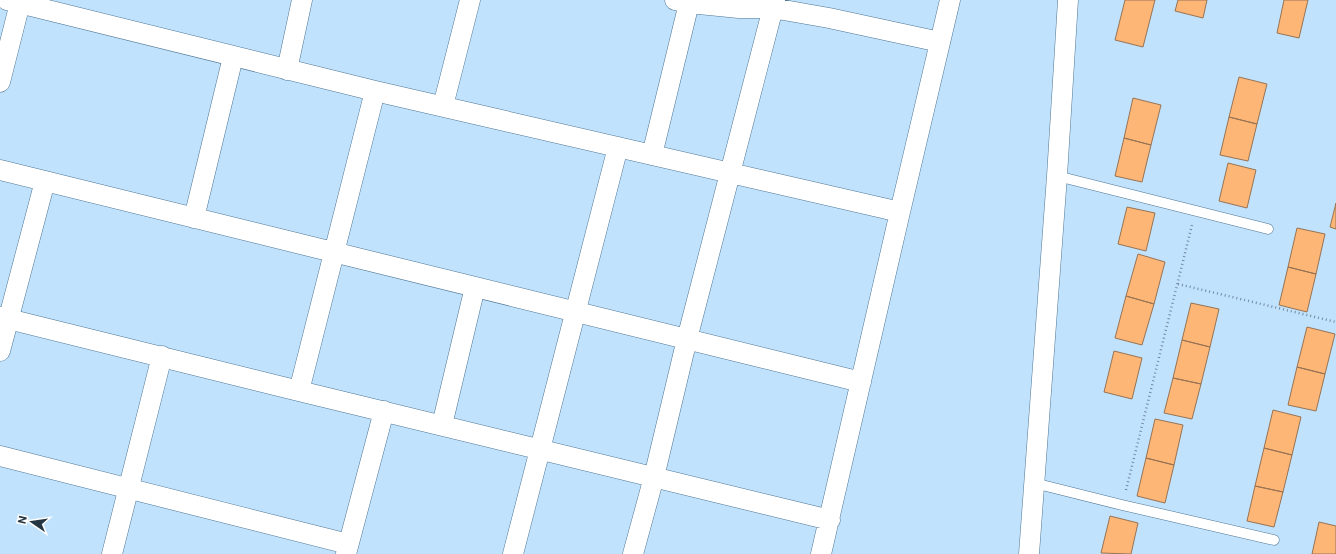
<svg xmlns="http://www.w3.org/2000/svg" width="1336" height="554" viewBox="0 0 1336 554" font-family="Roboto,sans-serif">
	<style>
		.building { fill: #feb676; stroke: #977353 }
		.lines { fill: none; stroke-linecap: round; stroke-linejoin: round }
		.lane-casing { stroke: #4f7694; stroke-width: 11 }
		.street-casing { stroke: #4f7694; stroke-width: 21 }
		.path { stroke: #718a9e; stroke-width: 2.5; stroke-dasharray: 1 3; stroke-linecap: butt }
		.lane { stroke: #fff; stroke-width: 10 }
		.street { stroke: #fff; stroke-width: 20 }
	</style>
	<rect width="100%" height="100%" fill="#c0e2fd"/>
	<path class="building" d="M1125,0H1155L1143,47L1115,40Z
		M1178,0H1207L1203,18L1175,11Z
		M1284,0H1308L1299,38L1277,33Z
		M1239,77L1267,84L1257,124L1229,117Z
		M1133,98L1161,105L1151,145L1124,138Z
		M1229,117L1257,124L1248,161L1220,155Z
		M1124,138L1151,145L1142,182L1115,176Z
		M1228,163L1256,170L1247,208L1219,201Z
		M1336,203V229L1330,227Z
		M1127,207L1155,213L1146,251L1118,244Z
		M1297,228L1325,234L1316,274L1288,267Z
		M1138,254L1165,262L1154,304L1126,296Z
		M1288,267L1316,274L1307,312L1279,305Z
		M1126,296L1154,304L1142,345L1115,338Z
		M1191,303L1219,309L1210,347L1182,340Z
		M1307,327L1335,334L1325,374L1297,367Z
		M1182,340L1210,347L1201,384L1173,378Z
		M1114,351L1142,358L1132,399L1104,392Z
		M1297,367L1325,374L1316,411L1288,405Z
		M1173,378L1201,384L1192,419L1164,413Z
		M1273,410L1301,417L1292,455L1264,448Z
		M1155,419L1183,425L1174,465L1146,458Z
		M1264,448L1292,455L1283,492L1255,486Z
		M1146,458L1174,465L1165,503L1137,496Z
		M1255,486L1283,492L1274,527L1247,521Z
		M1110,516L1138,523L1131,554L1101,553Z
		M1319,522L1336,526V554H1312Z"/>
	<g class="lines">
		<g class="lane-casing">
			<path id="lane" d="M1057,176L1268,229
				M1034,483L1122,505L1274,540"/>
		</g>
		<g class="street-casing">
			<path id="street" d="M7,0L375,91L900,212
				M675,0L689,3L739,8H772L829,18L940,42
				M287,70L302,0
				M0,82L20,3
				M443,106L470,0
				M652,155L689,3
				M0,170L861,382
				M194,218L233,57
				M0,317L299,391L830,520
				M0,351L45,181
				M299,391L375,91
				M442,425L475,287
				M0,456L348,544
				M112,554L162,356
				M346,554L384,411
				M513,554L618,147
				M633,554L654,477L687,339L775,0
				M821,554L900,212L950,0
				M1029,554L1057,176L1068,0"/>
		</g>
		<path class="path" d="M1178,284L1336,322
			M1126,490L1192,225"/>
		<use href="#lane" class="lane"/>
		<use href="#street" class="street"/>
	</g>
	<g transform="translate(32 522) rotate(283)" stroke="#fefefe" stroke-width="3" paint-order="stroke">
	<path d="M0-3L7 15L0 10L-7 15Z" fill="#253643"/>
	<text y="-6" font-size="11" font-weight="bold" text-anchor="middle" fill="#253643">N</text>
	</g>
</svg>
